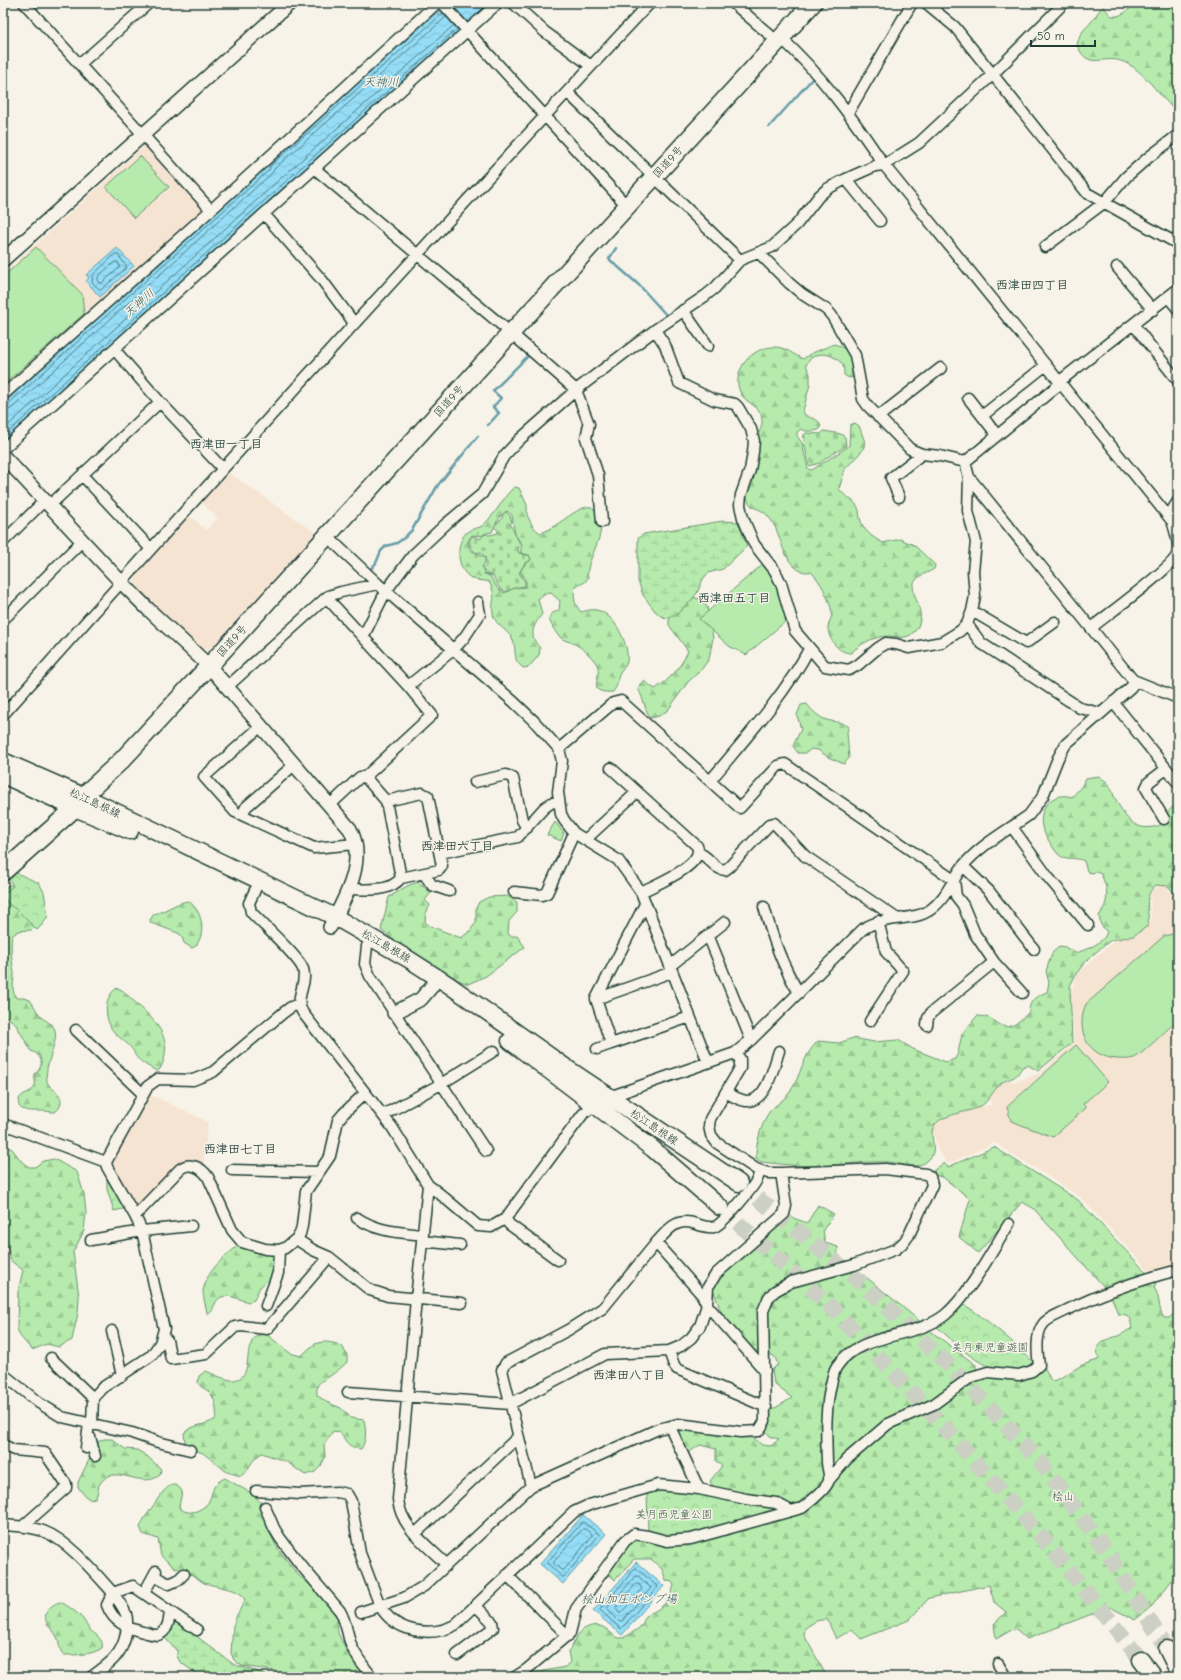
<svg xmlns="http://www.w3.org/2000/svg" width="1181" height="1680" viewBox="0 0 1181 1680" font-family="'Comic Neue','Klee One',sans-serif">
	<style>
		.built { fill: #f6e4d3 }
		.forest { fill: url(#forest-firs); stroke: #6a9470; fill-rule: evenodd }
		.wetland { fill: url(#wetland-marsh); stroke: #6a9470 }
		.cemetery { fill: url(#cemetery-stones); stroke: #6a9470 }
		.park { fill: url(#park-crowns); stroke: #6a9470 }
		.pitch { fill: #b6ebad; stroke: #6a9470 }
		.water { fill: url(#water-waves); stroke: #669da9 }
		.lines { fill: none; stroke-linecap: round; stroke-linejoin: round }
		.shore { stroke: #4e7d82; stroke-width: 1 }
		.stream { stroke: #669da9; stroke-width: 2.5 }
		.primary-tunnel { stroke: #cccfc4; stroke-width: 16; stroke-dasharray: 16 8; stroke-linecap: butt }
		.minor-casing { stroke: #1f3d34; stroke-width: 13 }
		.tertiary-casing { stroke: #1f3d34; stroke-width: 16 }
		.primary-casing { stroke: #1f3d34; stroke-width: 19 }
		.trunk-casing { stroke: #1f3d34; stroke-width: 20 }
		.minor { stroke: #f7f3e8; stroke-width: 10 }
		.tertiary { stroke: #f7f3e8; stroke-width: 13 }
		.primary { stroke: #f7f3e8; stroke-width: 16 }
		.trunk { stroke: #f7f3e8; stroke-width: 17 }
		.labels { text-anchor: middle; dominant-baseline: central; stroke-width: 3; stroke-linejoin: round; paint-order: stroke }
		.street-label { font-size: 11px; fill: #1f3d34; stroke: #f7f3e8 }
		.park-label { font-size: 11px; fill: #365746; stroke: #f7f3e8 }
		.water-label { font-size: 12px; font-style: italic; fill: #375d5b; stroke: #f7f3e8 }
		.neighbourhood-label { font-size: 12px; font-weight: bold; fill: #1f3d34; stroke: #f7f3e8 }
	</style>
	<defs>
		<pattern id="forest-firs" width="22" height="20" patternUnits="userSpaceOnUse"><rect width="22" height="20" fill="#b6ebad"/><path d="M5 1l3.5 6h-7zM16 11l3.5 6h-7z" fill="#9cca95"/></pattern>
		<pattern id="wetland-marsh" width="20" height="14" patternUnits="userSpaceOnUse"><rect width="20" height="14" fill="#b6ebad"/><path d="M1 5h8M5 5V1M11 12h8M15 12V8" fill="none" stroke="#9cca95"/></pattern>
		<pattern id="cemetery-stones" width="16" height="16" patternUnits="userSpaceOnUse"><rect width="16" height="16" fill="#b6ebad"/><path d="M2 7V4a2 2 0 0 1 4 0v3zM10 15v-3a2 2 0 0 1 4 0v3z" fill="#9cca95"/></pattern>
		<pattern id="park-crowns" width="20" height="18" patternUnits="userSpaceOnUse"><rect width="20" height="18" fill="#b6ebad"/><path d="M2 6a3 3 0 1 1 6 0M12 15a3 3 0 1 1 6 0" fill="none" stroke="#9cca95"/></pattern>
		<pattern id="water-waves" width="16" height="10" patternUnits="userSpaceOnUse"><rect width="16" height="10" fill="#95ddf7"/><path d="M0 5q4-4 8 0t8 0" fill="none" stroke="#80bfd4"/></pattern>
	</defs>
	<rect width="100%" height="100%" fill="#f7f3e8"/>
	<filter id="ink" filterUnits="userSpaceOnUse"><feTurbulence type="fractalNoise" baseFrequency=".025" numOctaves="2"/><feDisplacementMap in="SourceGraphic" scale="8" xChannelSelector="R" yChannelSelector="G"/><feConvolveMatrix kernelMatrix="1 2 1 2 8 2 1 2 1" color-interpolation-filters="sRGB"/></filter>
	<g filter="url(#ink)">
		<path class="built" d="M146,144L207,210L3,390V274Z
			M229,473L316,533L210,649L202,650L151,602L134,583L135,577L189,515L206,530L218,518L201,502Z
			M1163,882L1178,902V1267L1152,1274L1079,1196L995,1143L948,1164L938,1151L931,1123L976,1108L992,1105L987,1094L1008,1080L1015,1082L1040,1073L1074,1043L1071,995L1076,975L1114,941L1151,920L1150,892Z
			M147,1093L208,1122L203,1169L191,1164L136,1210L110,1164Z
			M3,1221L10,1255L3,1260Z"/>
		<path class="forest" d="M1134,3H1178V112C1159,98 1144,68 1121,61C1102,55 1088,71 1077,45C1081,28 1087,29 1095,17C1098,12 1099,10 1103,7C1107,9 1108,14 1112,16C1120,18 1131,9 1134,3Z
			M834,344C850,348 854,361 854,377L849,378L844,375C844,372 844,365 841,363C832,352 813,350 806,365L810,374V384L803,411L805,415C811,419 823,419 820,429C815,432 806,432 801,429L797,432V436L802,443L808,469L812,470L849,446L850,425L855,423L859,426L865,442L863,450L845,469L839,489C845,497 852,498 857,506C860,510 859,514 860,518C863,531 872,537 883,543L900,539L914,545L935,565L934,569C928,573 921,574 916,580C905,592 931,611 915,631C907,640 899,637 889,636C875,636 861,643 851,653C839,653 829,641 828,628C828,623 832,618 832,613C830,600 821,581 811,572C804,572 800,572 794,566C780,553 781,529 767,515C757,505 750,512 746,494C750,475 752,456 757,437C759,431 763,426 762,420C762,405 745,404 740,392C731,371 752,346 775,347C785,347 794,355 803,359L810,354Z
			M514,487L519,488L527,505V515L533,527L540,533C553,531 579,504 591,507C596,509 597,515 599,519C607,537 584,561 588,578L585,582L575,587C573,597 574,604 581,612C585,611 591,609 596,610C614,612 630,645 627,662C626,667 621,670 619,675C617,681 618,686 613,692C583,694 605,676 596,663C590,655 584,649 575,644C571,642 565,641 561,638C555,633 552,626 549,619L551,614L559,610L560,601L550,592L544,594L538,599L542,614C533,626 528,635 540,648L539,655L529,667L523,668L517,662C514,655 516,645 512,638C507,630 497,626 494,617C489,602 499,599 489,582C484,580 480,581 476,580C457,575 454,545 466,533C471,528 475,529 480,527C484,526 487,521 489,519C499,509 504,496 514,487ZM507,511L512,515L515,535L522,544L520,553L529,555L531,560L525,564L520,572L526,581V587L514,588L504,593L498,589L490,576L484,574L482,567L485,562V557L470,550L468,541L472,535L481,536L486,533L492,532C495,525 500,514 507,511Z
			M691,597L700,599L707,607L713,638L709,659L701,670L688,682L668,710L659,716L651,718C644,710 644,698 638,689L640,684L644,681L655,689C671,679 680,668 688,651L669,625V619Z
			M807,704C811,710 818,716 824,719C834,723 840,720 849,727L847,732L849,758L844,764L828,757L818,750L811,749L806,753H798L793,746L801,729L797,715L801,705Z
			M1099,776C1101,778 1104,780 1107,782C1110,785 1112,791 1114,796C1124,815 1132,833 1158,826C1169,822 1163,809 1178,805V898L1168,886L1156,885C1142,896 1150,911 1148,926L1133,936L1111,940L1102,947L1087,960L1076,974L1070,986L1072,1043L1038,1071L1028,1065L1022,1067C1015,1082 1009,1076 999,1085C992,1092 988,1103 979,1107C968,1112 955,1113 944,1118C919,1129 944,1148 927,1161C916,1171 899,1162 886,1162C862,1161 837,1166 813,1166C796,1166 779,1164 761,1162L756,1158C755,1146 762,1121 770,1111C776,1104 785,1100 790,1092C802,1074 801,1058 818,1041L839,1043L853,1038L874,1042L898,1040L913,1049L946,1062L955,1059L958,1053L962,1034L977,1016C1004,1016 999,1043 1029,1012C1029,999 1037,996 1047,992L1049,983L1046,971L1052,953L1060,946L1065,947L1075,953C1086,950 1104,943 1107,932L1101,925L1099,916C1110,900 1108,890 1101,874L1096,872L1091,873L1087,871L1084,861C1075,856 1064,861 1058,854C1054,850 1043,832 1042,827C1038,808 1052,791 1072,797L1081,787L1086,778Z
			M418,882L431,893L425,900L430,905L426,913L425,922L430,926L461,938L470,931L476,922V908L479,902L489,897L507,896L517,902V912L509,921L508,933L510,936H517L525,947L486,976L468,984L458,980L400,945L381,930L389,897L407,886Z
			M18,883L38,924L32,930L18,931L12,936C10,948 12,961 14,973C14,983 11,989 16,998H24L30,1000C34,1005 36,1011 40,1015C44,1021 53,1023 55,1030C59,1042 43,1066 47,1081C49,1090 65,1092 60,1106C59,1109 57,1111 54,1112C51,1112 46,1111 42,1111C35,1111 15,1113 19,1100C21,1092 32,1094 35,1086C36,1083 34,1078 35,1074C36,1073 38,1070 39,1070C44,1061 40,1054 31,1051L15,1023L3,1014V891L7,886Z
			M188,901C203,911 206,932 196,946L192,948L184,943L181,935L178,933L151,923L150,920L154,914C167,911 175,903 188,901Z
			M117,988L122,990C145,1013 179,1033 160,1069L157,1071C150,1068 139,1061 135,1055C134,1053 134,1051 132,1049C128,1043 119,1038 114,1032C104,1020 103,997 117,988Z
			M3,1145L12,1149L22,1162L29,1167H35L43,1161L54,1159L77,1172L84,1194L86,1213L84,1231L73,1252L79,1297L78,1313L72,1340L59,1347L47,1344L32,1350L20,1336L17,1329L18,1292L23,1270L11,1261L3,1230Z
			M994,1147L1078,1200L1147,1273L1143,1277L1106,1289L1033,1208L1022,1202L978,1253L959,1237L970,1199L944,1178L935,1175L934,1170L944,1163L948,1167Z
			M818,1205L834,1214L823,1230L825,1243L838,1247L837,1267L860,1272L922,1323L929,1330L976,1365V1369L949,1390L928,1402L889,1419L820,1488L801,1505L792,1506L714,1489L710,1481L722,1466L716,1461V1449L700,1445L688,1453L677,1432L684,1428L699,1432L754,1438L762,1445L771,1446L779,1439L771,1437L764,1429L769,1408H775L792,1398L774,1384L772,1370L778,1364L774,1356L762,1352L756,1358L723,1317L712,1287L717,1277L788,1216L807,1223Z
			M239,1245L275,1254L274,1270L271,1278L260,1287L254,1300L249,1302C239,1300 221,1289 215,1304C212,1309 214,1311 208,1314L207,1313C206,1306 203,1298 203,1291C207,1270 224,1257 239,1245Z
			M1153,1278L1156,1282L1154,1288C1161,1296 1157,1308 1164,1318H1169L1178,1310V1572L1152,1606L1135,1620L1110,1607L1027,1639L1015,1628L996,1639L994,1624L1006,1612L994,1602L989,1585L929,1598L909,1620L861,1639L852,1629L836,1639L827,1619L816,1621L805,1628L804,1635L827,1677H523L528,1674L565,1667L570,1662L568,1651C575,1646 575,1634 584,1629C606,1617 611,1640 622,1638C626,1637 637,1630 640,1627C643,1624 644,1619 646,1616C650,1613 656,1611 660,1608C666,1604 672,1593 674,1585L672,1582L666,1580L662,1569L651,1559H634L615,1580L611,1576L606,1575L631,1539L756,1526L793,1516L805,1510L842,1469L889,1426L971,1378L1042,1362L1051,1381L1057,1380L1082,1365L1098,1360L1099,1357C1092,1343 1107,1339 1118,1336C1122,1334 1127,1331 1132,1328L1130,1319L1127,1315L1118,1314L1112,1298L1114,1293Z
			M262,1333L266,1334L290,1353L301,1356C305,1353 307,1350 311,1347C319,1339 333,1342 342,1346L347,1355V1362C342,1367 336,1372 330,1376C320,1383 316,1381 317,1395L326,1402L341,1408L351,1418L364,1420C366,1431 367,1439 361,1449C350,1449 345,1441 340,1432L333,1431L324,1445L325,1457L321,1466L315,1472L305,1475L287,1462L262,1453C250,1460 250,1470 241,1476L227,1472L203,1453L192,1449L185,1442L184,1433C193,1424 205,1426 216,1419C217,1410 216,1398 208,1391C204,1388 201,1388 198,1383L199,1376L206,1371C213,1374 225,1380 233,1380C252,1379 245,1355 251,1344C253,1338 257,1336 262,1333Z
			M104,1439H112L125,1449L137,1450L147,1456L161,1469L160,1475C141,1491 114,1460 99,1485C98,1489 98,1493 96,1497L91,1500L85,1496L78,1487V1482L98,1442Z
			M225,1478L254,1495L262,1504L268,1530L278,1549L299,1576L317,1590L329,1604L337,1618L338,1633L347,1652L368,1677H282L275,1671L242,1666L234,1660L231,1653L233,1626L237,1615L245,1600L241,1594L233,1590L204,1583L188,1572L174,1567L161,1556L158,1539L143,1534L140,1527C143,1519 148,1514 153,1506C159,1498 171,1474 182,1491L179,1507C187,1517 203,1511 209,1501C212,1495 212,1488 217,1483C219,1481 223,1479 225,1478Z
			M60,1602C66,1604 79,1614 83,1619C86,1623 87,1627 90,1630C96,1635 104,1639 102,1648C92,1655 76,1655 64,1655C57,1648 61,1643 56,1635C54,1631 49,1628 47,1623C42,1613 50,1605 60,1602Z"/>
		<path class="wetland" d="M723,521L738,522L747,546L723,569L708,573L703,579L697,593L691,601L677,614L666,618L661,616L655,611L643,595L638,581V538L644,534Z
			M171,1622H178L233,1664C245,1669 258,1670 269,1677H201L180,1662L177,1656V1651L165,1638Z"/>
		<path class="cemetery" d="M824,431L841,434L845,437L846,446L826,458L820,463L809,466L803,436L806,433L821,434Z
			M506,512L510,516L512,522L510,524L520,544L518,550L519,553L525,555H529L531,560L525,563L519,573L525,582V586L514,588L506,592L500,589L493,576L487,574L482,569L486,566C486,559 486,556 480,552L476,553C471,549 469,545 470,538L473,536L480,539L485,534L490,535L498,533V530L494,527L495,525L502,519L503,514Z"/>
		<path class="park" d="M555,822L564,833L561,841L547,835Z
			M12,871L39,883L44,892L48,916L43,924L37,930L17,910L7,903L4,894L13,886L7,875Z
			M109,1177L127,1208L114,1211L107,1189V1179Z
			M962,1303C989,1321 1013,1341 1035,1364C1029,1370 1024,1370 1015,1370C980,1372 962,1348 937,1327Z
			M667,1488L774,1507L776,1511L743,1522L673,1538L648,1533L647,1491Z"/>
		<path class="pitch" d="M140,156L169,187L134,218L106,187Z
			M36,247L82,294L84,314L3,385V277Z
			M764,563L778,584L787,616L786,621L746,655L729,646L699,619Z
			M1173,934H1178V1020C1169,1027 1142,1055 1134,1058C1128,1060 1121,1059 1116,1059C1087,1056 1075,1030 1086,1004L1164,936Z
			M1076,1045L1108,1082L1083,1104L1086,1108L1053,1137L1011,1121L1007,1107Z"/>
		<path class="water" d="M448,3H492L262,207L263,212L258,211L111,344V347H108L3,442V404L266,166L267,163Z
			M117,248L134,266L100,297L86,281L89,278L86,275Z
			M583,1515L606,1534L563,1584L540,1564Z
			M636,1562L664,1586L622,1635L593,1611Z"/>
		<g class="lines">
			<path class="shore" d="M116,254L118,255L127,267L102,289L100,290L92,282L93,275Z
				M115,262H118L120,267L102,283H100L98,280V277Z
				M3,407L7,405L269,170L271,165L443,13
				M3,412L11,409L272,173L275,168L446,17
				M3,430L280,179L454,25
				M3,437L284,183L457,29
				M583,1522L598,1533L599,1535L564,1577H562L547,1563Z
				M583,1529H585L592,1534V1536L564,1570H561L554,1564V1562Z
				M636,1568L658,1587L621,1629L600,1610Z
				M636,1576H638L651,1588L622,1621L620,1622L607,1609Z
				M636,1584H639L642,1589L621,1613H619L616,1608Z"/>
			<path class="stream" d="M769,127L813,78
				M616,248L609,259L640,286L668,317
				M488,425L499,413L493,407L501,398L493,391L530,354
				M370,570L376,563L381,551L386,546L397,543L404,538L412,530L438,485L478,436"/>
			<path class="primary-tunnel" d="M739,1183L864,1285L956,1372L1039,1460L1107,1552L1167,1649
				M720,1207L832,1308L950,1433L1052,1549L1141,1660"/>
			<g class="minor-casing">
				<path id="minor" d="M24,3L211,210
					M442,3L627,206
					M513,3L545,32L591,66
					M733,3L778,42
					M926,3L955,27L1087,193L1178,244
					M781,38C821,74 854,120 884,165L1172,521C1175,530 1180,544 1177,554C1175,566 1104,617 1091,628
					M80,64L149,3
					M567,92L740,260
					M848,113L912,3
					M314,168L511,333L576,390L589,424L586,438L598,475L602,522
					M846,179L880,221
					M264,214L322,280L354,323
					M1045,247L1105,202L1126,177L1149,157L1178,135
					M1117,267L1153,310
					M1168,297L1178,309
					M683,310L708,346
					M1133,324L1178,381
					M655,330L665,345L679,383L714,400L735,404L738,407L751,429L754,441L753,452L750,470L741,495L740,505L743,518L754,544L775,571L781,583L795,631L825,666L849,670L858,665L878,648L886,643L896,644L909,648L942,642L960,631L967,624L972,611L975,596L973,571L976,542L968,511L969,477
					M114,349L160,402L223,469
					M1060,381L1178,289
					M3,395L211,210L437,3
					M968,398L997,435
					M982,416L1046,365
					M878,417L941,368
					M3,449L498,3
					M965,462L1061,383
					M82,475L151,549
					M899,497L891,478L922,454
					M49,506L160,402
					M1169,515L1178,501
					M327,536L378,584L514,702L534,721L559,749L562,761L558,792L561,814L564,820L574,833L618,860L641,892L708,1062
					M3,542L44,501
					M327,598L408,686L432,715L365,777H360L330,805
					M972,611L1026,643L1055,622
					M3,620L82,541
					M967,624L981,643L1080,708L1100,713
					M363,637L386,591L413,555L447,523L482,494L504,456L519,440L576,390L655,330L705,296L715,288L740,260L772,247L797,224L819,196L827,189L846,179L875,166L884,165L919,143L992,75L1064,3
					M1133,680L1178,698
					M408,686L453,650L464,638L480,614L478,602
					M227,687L328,596L341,592L378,584
					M1113,702L1178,783
					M3,715C216,475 431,237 650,3
					M559,749L613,703L621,701L740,808L778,766L785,764L954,880L956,896L963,905L975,934L994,962L931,1013L928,1018L927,1025
					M294,765L246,807L242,815L314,848L355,844
					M611,768L697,846C706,865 654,885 641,892
					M710,781C744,740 785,695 809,649
					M475,782L506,775L513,778L522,820L527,828
					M386,801L422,793L428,796L442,866L439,870L401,878
					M242,815L235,812L204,777L261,726
					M1164,819L1146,788L1149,782L1166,769
					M1012,827L1048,877L1088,925
					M585,840L637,792
					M440,853L518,837L544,808L551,803L558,801
					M699,853C709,856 713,869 725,870L729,867L767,827L770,824L774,823L805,856L896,918
					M963,866L989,891L1034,949
					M424,874L432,885L449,891
					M348,889C366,889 389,893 401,878L386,801L365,777
					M255,890L249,903L251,912C262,924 298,956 303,969C308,985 293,998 303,1013L392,1127L428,1185L440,1194L478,1226L491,1227L505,1219L583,1114L601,1100L609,1097L735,1053L751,1040L863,929C885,915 913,922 930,910C946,899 952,880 963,866C980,845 1007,831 1029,815L1043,796L1058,758L1066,744L1131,687L1134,682L1133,680L969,477L965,462L940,456L922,454L910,449L868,406L863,399L855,355L832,316L827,310L802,294L789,283L759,253
					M514,892L542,895L547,893L574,833
					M645,904L596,999L611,1044L690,1017
					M764,907C773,939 782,965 799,993
					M708,935L751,1040
					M367,946L365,964L370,976L486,1151
					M994,962L1022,993
					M670,966L725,922
					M596,999L672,972
					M870,1021L903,971L886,952L878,921
					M76,1030L143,1094
					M597,1049L611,1044
					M726,1092C732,1096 739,1100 746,1101C766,1103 774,1066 779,1051
					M383,1115L441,1084L494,1051
					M3,1124L106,1162
					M232,1170L319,1172
					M428,1185L416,1299L398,1499C400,1527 428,1546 447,1565
					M135,1216L180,1169C190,1161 202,1168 208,1177L232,1230L242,1242L265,1249L279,1250L285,1248L296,1239L300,1234L302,1226L306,1191L330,1156L338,1120L344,1113L365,1093
					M357,1218C379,1232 397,1232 423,1235
					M505,1219L510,1225L558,1260
					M296,1239L313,1250L329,1257L370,1290L388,1296L462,1303
					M91,1240L142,1231L191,1226
					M422,1241L460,1245
					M266,1306L278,1273L279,1250
					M112,1331L122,1376
					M163,1336L167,1340L171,1359L206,1354L235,1327L241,1326L267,1329L329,1257
					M669,1351L674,1365L677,1369L766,1407
					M51,1358L93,1398
					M765,1371L707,1305L708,1287L716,1274L784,1214L786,1206L781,1173
					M3,1374L39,1403L62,1417L132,1433L158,1442L190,1450
					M348,1392L510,1404L605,1354L669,1351L681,1346L691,1338L700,1326L707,1305L702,1295L656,1243C668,1230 676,1217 696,1224C702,1226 708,1228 714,1227C722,1225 756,1185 758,1177C759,1176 759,1172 759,1171
					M92,1424L93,1398L102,1388L152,1355L160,1343L164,1329L142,1231L135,1216L107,1167L106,1162L148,1086L158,1079L193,1080L213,1072L283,1013L291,1007L299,1004
					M667,1427L678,1424L741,1432L759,1431L765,1421L763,1311L769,1297L775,1291L791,1282L854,1265L896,1249L904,1242L909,1235L932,1185L930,1177L926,1174L885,1169L781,1173H768L756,1169L717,1143L711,1135L709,1126L710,1119L740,1068V1059L735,1053
					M90,1437L95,1456
					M3,1445L14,1450L45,1453L66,1484V1488L23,1526
					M86,1448L89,1423
					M829,1480L847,1459L888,1424L934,1404L971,1377L988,1372L1019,1375L1032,1371L1039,1365C1037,1352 1035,1333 1044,1323C1049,1318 1057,1315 1063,1312C1099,1294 1139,1280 1178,1270
					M531,1486L502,1370L506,1363L568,1330L603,1308L656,1243
					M256,1491L300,1494L337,1492L347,1494L351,1501L360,1553L380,1606C395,1632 430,1638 455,1625L574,1512L589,1505L658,1485L699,1489L746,1499L776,1503L791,1511
					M265,1507L274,1528L280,1538L299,1563L340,1611C346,1621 347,1633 351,1645C356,1657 364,1667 372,1677
					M3,1525C16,1526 30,1526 43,1531C68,1540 96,1574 113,1593L133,1586L197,1630
					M415,1534L518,1437
					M507,1575L568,1636
					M154,1576L169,1584L178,1580L184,1574
					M144,1593L156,1571
					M361,1612L404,1598L424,1586L531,1486L658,1429L667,1427L671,1429L699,1489
					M457,1655L493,1628L492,1622L476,1606
					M998,1664L1006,1677
					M91,1677C108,1665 123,1655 126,1633C127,1627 128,1620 126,1614C123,1607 118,1600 113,1593L107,1605C113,1622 127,1628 143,1632C148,1633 153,1635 158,1635C168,1631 169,1621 170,1612
					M515,1677L526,1670L570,1633L576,1609L625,1541L634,1534L648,1536L667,1541L691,1539L802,1508C810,1502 827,1489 829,1480C830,1475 827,1467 827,1462C826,1434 825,1407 832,1380C833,1376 834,1370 837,1366C860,1332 915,1339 945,1315C969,1295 992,1251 1009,1224"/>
			</g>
			<g class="tertiary-casing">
				<path id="tertiary" d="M3,260L290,3
					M3,456L121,582L148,609L209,666L350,829C367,861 345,899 330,927
					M394,1013L421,999L432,986"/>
			</g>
			<g class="primary-casing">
				<path id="primary" d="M3,761L83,796L335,917L410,960L449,985L571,1071L739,1183
					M3,775L68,805L130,831
					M510,1041L653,1149L720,1207
					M1167,1649L1178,1671
					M1141,1660L1154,1677"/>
			</g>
			<g class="trunk-casing">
				<path id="trunk" d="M3,872L75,808L83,796L122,760L209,666L511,333L813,3"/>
			</g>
			<use href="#minor" class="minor"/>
			<use href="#tertiary" class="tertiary"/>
			<use href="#primary" class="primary"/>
			<use href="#trunk" class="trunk"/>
		</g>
	</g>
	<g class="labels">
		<g class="street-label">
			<text transform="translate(668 162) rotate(-48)">国道9号</text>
			<text transform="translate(449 401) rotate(-48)">国道9号</text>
			<text transform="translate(232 641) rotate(-48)">国道9号</text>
			<text transform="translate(95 803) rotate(25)">松江島根線</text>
			<text transform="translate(386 946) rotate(30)">松江島根線</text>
			<text transform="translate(654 1127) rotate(34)">松江島根線</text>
		</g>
		<g class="park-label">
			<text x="990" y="1347">美月東児童遊園</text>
			<text x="1063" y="1496">桧山</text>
			<text x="674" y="1514">美月西児童公園</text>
		</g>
		<g class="water-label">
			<text x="381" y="82">天神川</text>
			<text transform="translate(139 303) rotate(-42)">天神川</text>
			<text x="629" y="1599">桧山加圧ポンプ場</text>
		</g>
		<g class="neighbourhood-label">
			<text x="1032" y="285">西津田四丁目</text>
			<text x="226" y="444">西津田一丁目</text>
			<text x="734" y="598">西津田五丁目</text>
			<text x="457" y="846">西津田六丁目</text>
			<text x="240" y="1149">西津田七丁目</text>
			<text x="629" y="1375">西津田八丁目</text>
		</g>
	</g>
	<rect width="1181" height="1680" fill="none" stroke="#f7f3e8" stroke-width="16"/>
	<rect x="8" y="8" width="1165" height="1664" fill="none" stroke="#1f3d34" stroke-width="1.5" filter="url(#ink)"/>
	<path d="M1031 40v6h64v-6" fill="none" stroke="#1f3d34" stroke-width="2"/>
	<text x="1037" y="40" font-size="12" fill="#1f3d34" stroke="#f7f3e8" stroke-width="3" paint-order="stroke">50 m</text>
</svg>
